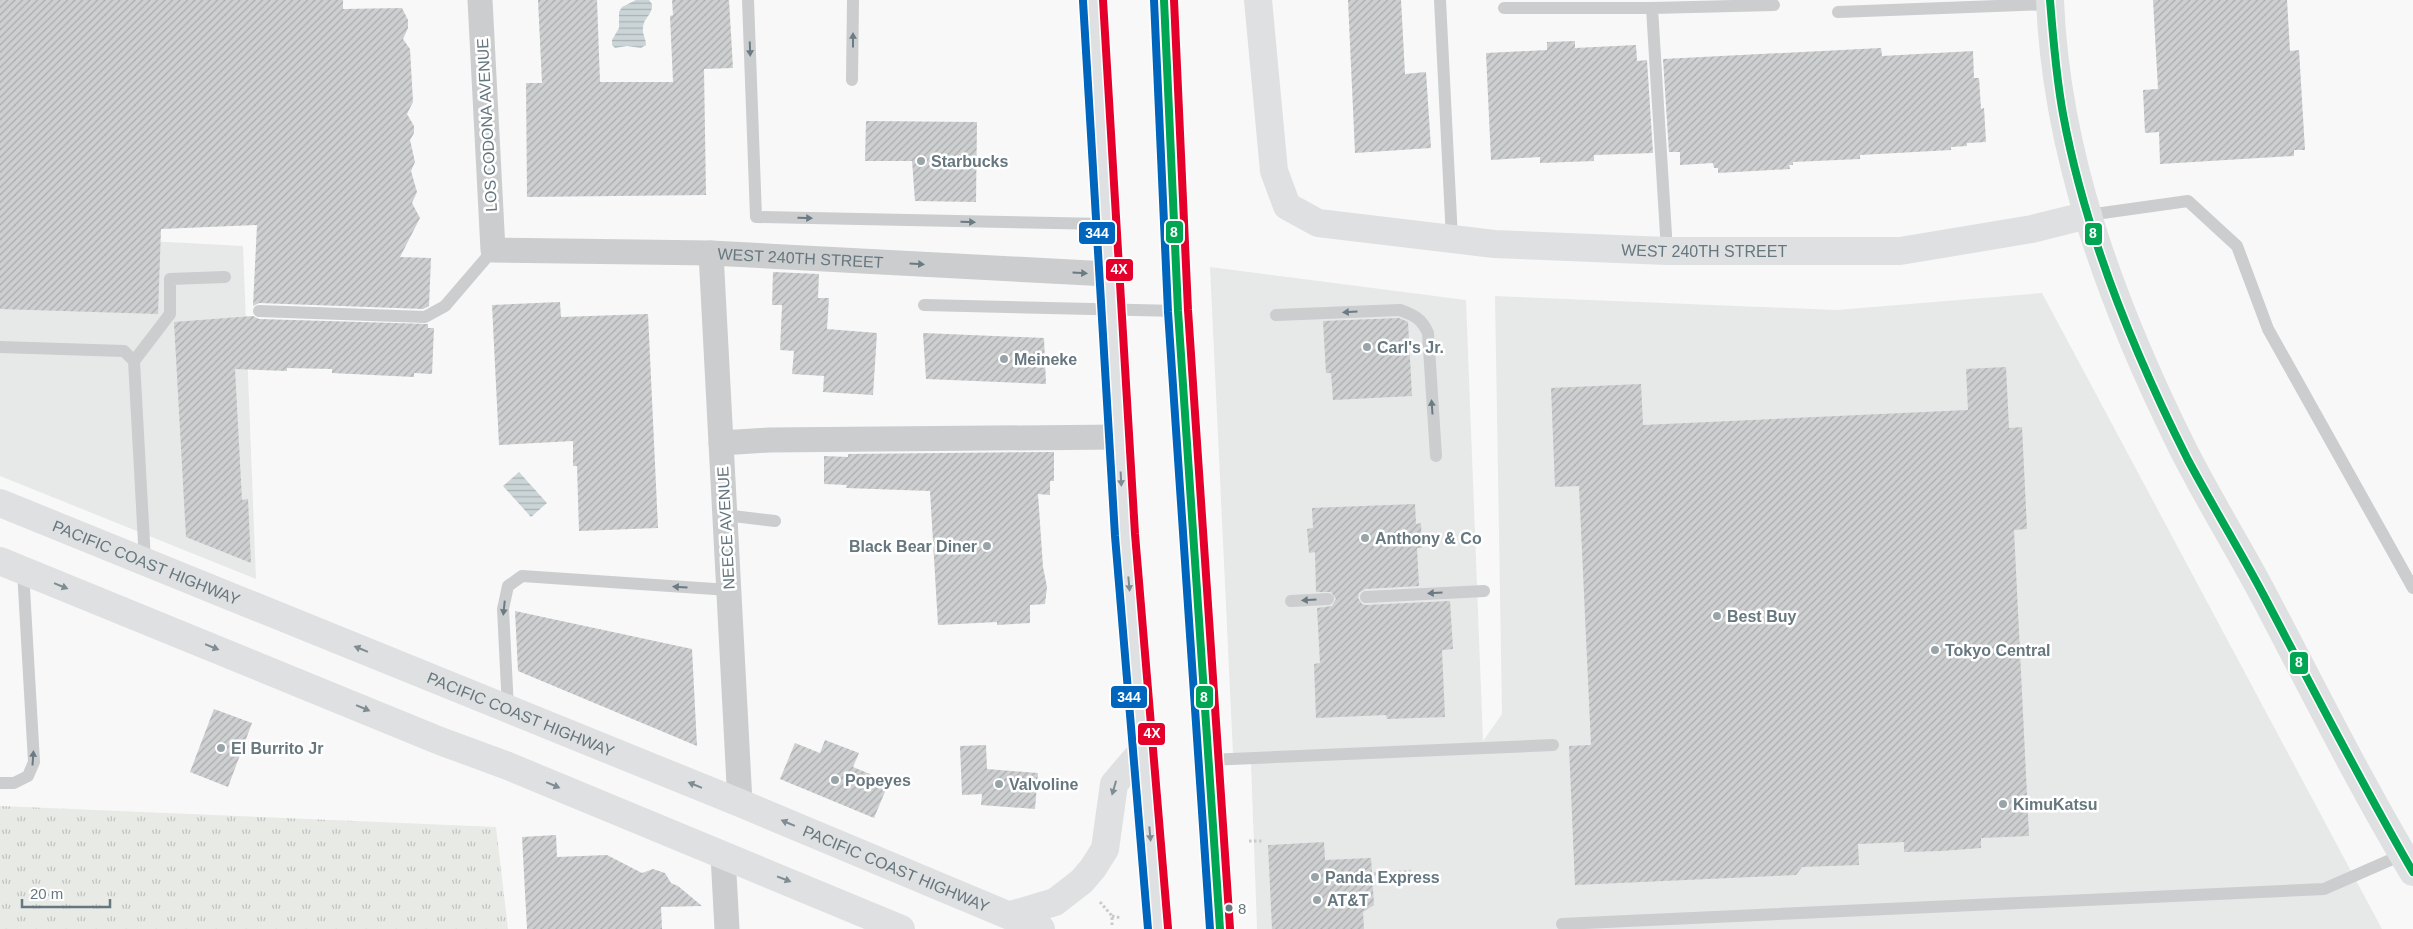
<svg xmlns="http://www.w3.org/2000/svg" width="2413" height="929" viewBox="0 0 2413 929" font-family="Arial,sans-serif">
	<style>
		.built { fill: #e7e9e8 }
		.park { fill: url(#park-tufts) }
		.water { fill: url(#water-rules) }
		.building { fill: url(#building-hatch) }
		.lines { fill: none; stroke-linecap: round; stroke-linejoin: round }
		.path { stroke: #c9cacb; stroke-width: 3; stroke-dasharray: 2.5 2.5; stroke-linecap: butt }
		.lane { stroke: #cbcdce; stroke-width: 12 }
		.street { stroke: #cbcdce; stroke-width: 25 }
		.secondary { stroke: #dfe0e1; stroke-width: 28 }
		.primary { stroke: #dfe0e1; stroke-width: 28 }
		.highway { stroke: #dfe0e1; stroke-width: 28 }
		.bus-1-casing { stroke: #fff; stroke-width: 11 }
		.bus-2-casing { stroke: #fff; stroke-width: 11 }
		.bus-3-casing { stroke: #fff; stroke-width: 11 }
		.bus-1 { stroke: #00a651; stroke-width: 8 }
		.bus-2 { stroke: #0065bd; stroke-width: 8 }
		.bus-3 { stroke: #e4002b; stroke-width: 8 }
		.oneway { fill: #6b7b83 }
		.oneway2 { fill: #7e8c93 }
		.poi-dot { fill: #99a4a9; stroke: #fff; stroke-width: 2 }
		.bus-dot { fill: #66777f; stroke: #fff; stroke-width: 2 }
		.labels { text-anchor: middle; dominant-baseline: central; stroke-width: 5; stroke-linejoin: round; paint-order: stroke }
		.bus-label { font-size: 15px; fill: #66777f; stroke: #fff; text-anchor: start }
		.street-label { font-size: 16px; fill: #66777f; stroke: #fff }
		.poi-label { font-size: 16px; font-weight: bold; fill: #66777f; stroke: #fff; text-anchor: start }
		.line-badge { stroke: #fff; stroke-width: 2 }
		.badge-label { font-size: 14px; text-anchor: middle; font-weight: bold; fill: #fff }
	</style>
	<defs>
		<pattern id="park-tufts" width="24" height="20" patternUnits="userSpaceOnUse" patternTransform="scale(1.25)"><rect width="24" height="20" fill="#e8eae6"/><path d="M3 7l-1-3M5 7V3M7 7l1-3M15 17l-1-3M17 17v-4M19 17l1-3" fill="none" stroke="#c0c2c0"/></pattern>
		<pattern id="water-rules" width="6" height="5" patternUnits="userSpaceOnUse" patternTransform="scale(1.25)"><rect width="6" height="5" fill="#cbd4d6"/><path d="M0 2.5h6" fill="none" stroke="#a9b1b3"/></pattern>
		<pattern id="building-hatch" width="6" height="6" patternUnits="userSpaceOnUse" patternTransform="scale(1.25)"><rect width="6" height="6" fill="#cdcfd0"/><path d="M-1 1l2-2M0 6l6-6M5 7l2-2" fill="none" stroke="#aaadae"/></pattern>
	</defs>
	<rect width="100%" height="100%" fill="#f8f8f8"/>
	<path class="built" d="M0,233L243,246L256,579L0,476Z
		M1210,267L1466,300L1483,741L1502,714L1495,296L1837,310L2042,293L2382,929H1257L1251,763L1233,754Z"/>
	<path class="park" d="M0,806L496,827L508,929H0Z"/>
	<path class="water" d="M636,0H649L652,4C653,15 643,18 643,28C642,34 646,38 646,45L641,48L627,46L615,48L612,45V40L619,28V12L622,7Z
		M519,472L547,503L531,517L503,486Z"/>
	<path class="building" d="M0,0H343V9L402,8L408,20V28L403,39L410,49L413,102L407,114L414,126V133L410,140L415,162L411,171L417,192L412,203L420,218L400,257L431,258L429,306L423,309L259,303L253,306L257,225L161,229L158,314L0,309Z
		M538,0H597L600,82H673L670,16L673,15L672,0H729L733,68L704,69L706,195L527,197L526,83H542Z
		M1348,0H1401L1405,74L1426,72L1431,148L1355,153Z
		M2153,0H2287L2290,51L2299,50L2305,150H2294V156L2160,164L2159,132L2145,133L2143,90L2158,89Z
		M1575,41V48L1636,45L1637,61L1647,60L1653,153L1594,155V161L1540,163V157L1491,160L1486,53L1547,50V42Z
		M1881,48L1882,56L1973,51L1974,78H1979L1981,109L1984,108L1986,142L1967,143V146L1951,147V150L1860,155V159L1793,162V165H1789L1790,169L1718,173V168H1714L1713,163L1680,165V152H1669L1663,59Z
		M866,121L977,122L976,202L915,201L912,161H865Z
		M773,272L819,274L818,298H829L827,329L877,333L873,395L823,392L824,376L792,374L794,351L780,350L782,305H772Z
		M560,302L561,317L648,314L658,528L579,531L577,466H573V441L499,445L492,305Z
		M253,316L259,319L428,324V328H434L432,374L414,373V377L332,373V369L287,368V371L235,369L242,500L248,499L251,563L186,537L174,322Z
		M1399,318L1408,322L1412,396L1333,400L1331,373H1326L1323,321Z
		M923,333L1044,338L1046,384L926,379Z
		M2006,367L2009,428L2022,427L2027,529L2014,530L2029,836L1981,838V848L1941,851L1904,852V842L1858,844L1859,865L1802,867L1796,875L1575,885L1569,746L1591,745L1579,486L1555,487L1551,388L1641,384L1643,425L1968,410L1966,369Z
		M1054,452V481H1050V495L1038,494L1043,567L1047,587L1045,604L1030,605V623L997,625V622L938,625L930,491L846,488L847,485L824,484V456L848,457V454Z
		M1415,504L1416,524L1421,523L1422,548H1417L1419,586L1365,589L1359,593L1358,598L1362,604L1366,605L1450,601L1453,649L1442,650L1445,717L1387,719L1386,715L1316,718L1314,664L1320,663L1317,608L1332,606L1336,599L1331,592H1316L1315,552L1309,553L1307,529L1313,528L1312,508Z
		M515,611L692,649L697,746L518,671Z
		M214,709L252,723L228,787L190,772Z
		M825,740L859,753L853,767L889,782L874,818L780,779L795,743L820,753Z
		M986,745L987,769L1038,773L1035,809L981,805L982,794L962,795L960,746Z
		M556,835L557,857L607,855L642,873L653,869L665,873L671,883L678,886L702,906L661,907L662,929H527L522,837Z
		M1324,842L1325,860L1371,858L1374,905L1363,912L1364,929H1272L1268,845Z"/>
	<g class="lines">
		<path class="path" d="M1249,841H1264
			M1374,874L1413,871
			M1100,902L1112,916V925
			M1112,916L1121,918"/>
		<path class="lane" d="M748,0L756,217L1105,224
			M1440,0L1452,239
			M1504,8H1652
			M1838,12L2050,4
			M852,80L853,0
			M2088,215L2188,201L2237,246L2268,329L2413,588
			M1667,251L1652,8L1774,5
			M924,305L1178,311
			M259,311L425,317L445,306L493,250
			M1276,315L1400,310C1414,315 1422,319 1428,333L1436,456
			M0,347L124,351L134,361L145,561
			M134,361L170,314V279L225,277
			M725,515L775,521
			M1366,597L1484,591
			M1291,601L1328,599
			M508,709L503,609L508,586L522,576L729,590
			M1208,760L1553,745
			M0,783H14L28,776L34,762L23,571
			M1562,924L2324,889L2404,854"/>
		<g class="street">
			<path id="s1" d="M480,0L493,250L711,253L1108,274"/>
			<path d="M711,253L740,803"/>
			<path d="M721,443L769,440L1119,437"/>
			<path d="M723,855L727,929"/>
		</g>
		<g class="secondary">
			<path id="s2" d="M1258,0L1274,171L1287,206L1318,223L1494,244L1667,251H1900L2032,229L2088,215"/>
			<path d="M2050,0C2056,155 2112,305 2180,443C2205,494 2236,543 2263,594C2312,687 2359,782 2413,872"/>
		</g>
		<path class="primary" d="M1093,0L1125,535L1158,929
			M1164,0L1178,311L1220,929"/>
		<g class="highway">
			<path id="s3" d="M0,503L740,803L1041,929"/>
			<path d="M0,561L440,741L508,766L901,929"/>
			<path d="M1011,915L1055,902L1082,881L1093,868L1105,849L1114,784L1143,750"/>
		</g>
		<g class="bus-1-casing">
			<path id="bus-1" d="M1164,0L1178,311L1220,929
				M2050,0C2053,38 2056,76 2063,114C2085,234 2133,351 2188,460C2212,505 2239,549 2263,594C2312,687 2360,781 2413,872"/>
		</g>
		<g class="bus-2-casing">
			<path id="bus-2" d="M1154,0L1168,312L1210,929
				M1083,1L1115,536L1148,929"/>
		</g>
		<g class="bus-3-casing">
			<path id="bus-3" d="M1103,0L1135,534L1168,928
				M1174,0L1188,310L1230,928"/>
		</g>
		<use href="#bus-1" class="bus-1"/>
		<use href="#bus-2" class="bus-2"/>
		<use href="#bus-3" class="bus-3"/>
	</g>
	<defs><path id="oneway-solid" d="M-6-.8H1V-3.2L6.5 0L1 3.2V.8H-6Z" transform="scale(1.25)"/></defs>
	<g class="oneway">
		<use href="#oneway-solid" transform="translate(853 40) rotate(-90)"/>
		<use href="#oneway-solid" transform="translate(750 49) rotate(88)"/>
		<use href="#oneway-solid" transform="translate(805 218) rotate(1)"/>
		<use href="#oneway-solid" transform="translate(968 222) rotate(1)"/>
		<use href="#oneway-solid" transform="translate(917 264) rotate(3)"/>
		<use href="#oneway-solid" transform="translate(1080 273) rotate(3)"/>
		<use href="#oneway-solid" transform="translate(1350 312) rotate(177)"/>
		<use href="#oneway-solid" transform="translate(1432 407) rotate(-94)"/>
		<use href="#oneway-solid" transform="translate(680 587) rotate(-176)"/>
		<use href="#oneway-solid" transform="translate(1435 593) rotate(177)"/>
		<use href="#oneway-solid" transform="translate(1309 600) rotate(177)"/>
		<use href="#oneway-solid" transform="translate(504 608) rotate(96)"/>
		<use href="#oneway-solid" transform="translate(33 758) rotate(-86)"/>
	</g>
	<g class="oneway2">
		<use href="#oneway-solid" transform="translate(1121 479) rotate(87)"/>
		<use href="#oneway-solid" transform="translate(1129 584) rotate(85)"/>
		<use href="#oneway-solid" transform="translate(61 586) rotate(22)"/>
		<use href="#oneway-solid" transform="translate(212 647) rotate(22)"/>
		<use href="#oneway-solid" transform="translate(361 649) rotate(-158)"/>
		<use href="#oneway-solid" transform="translate(363 708) rotate(23)"/>
		<use href="#oneway-solid" transform="translate(553 785) rotate(23)"/>
		<use href="#oneway-solid" transform="translate(695 785) rotate(-158)"/>
		<use href="#oneway-solid" transform="translate(1114 788) rotate(106)"/>
		<use href="#oneway-solid" transform="translate(788 823) rotate(-157)"/>
		<use href="#oneway-solid" transform="translate(1150 834) rotate(85)"/>
		<use href="#oneway-solid" transform="translate(784 879) rotate(21)"/>
	</g>
	<g class="poi-dot">
		<circle cx="921" cy="161" r="5"/>
		<circle cx="1367" cy="347" r="5"/>
		<circle cx="1004" cy="359" r="5"/>
		<circle cx="1365" cy="538" r="5"/>
		<circle cx="987" cy="546" r="5"/>
		<circle cx="1717" cy="616" r="5"/>
		<circle cx="1935" cy="650" r="5"/>
		<circle cx="221" cy="748" r="5"/>
		<circle cx="835" cy="780" r="5"/>
		<circle cx="999" cy="784" r="5"/>
		<circle cx="2003" cy="804" r="5"/>
		<circle cx="1315" cy="877" r="5"/>
		<circle cx="1317" cy="900" r="5"/>
	</g>
	<circle class="bus-dot" cx="1229" cy="908" r="4.5"/>
	<g class="labels">
		<g class="bus-label">
			<text x="1238" y="908">8</text>
		</g>
		<g class="street-label">
			<text transform="translate(487 125) rotate(-93)">LOS CODONA AVENUE</text>
			<text stroke="none"><textPath href="#s2" startOffset="632">WEST 240TH STREET</textPath></text>
			<text stroke="none"><textPath href="#s1" startOffset="558">WEST 240TH STREET</textPath></text>
			<text transform="translate(726 528) rotate(-93)">NEECE AVENUE</text>
			<text stroke="none"><textPath href="#s3" startOffset="158">PACIFIC COAST HIGHWAY</textPath></text>
			<text stroke="none"><textPath href="#s3" startOffset="562">PACIFIC COAST HIGHWAY</textPath></text>
			<text stroke="none"><textPath href="#s3" startOffset="968">PACIFIC COAST HIGHWAY</textPath></text>
		</g>
		<g class="poi-label">
			<text x="931" y="161">Starbucks</text>
			<text x="1377" y="347">Carl's Jr.</text>
			<text x="1014" y="359">Meineke</text>
			<text x="1375" y="538">Anthony &amp; Co</text>
			<text x="977" y="546" text-anchor="end">Black Bear Diner</text>
			<text x="1727" y="616">Best Buy</text>
			<text x="1945" y="650">Tokyo Central</text>
			<text x="231" y="748">El Burrito Jr</text>
			<text x="845" y="780">Popeyes</text>
			<text x="1009" y="784">Valvoline</text>
			<text x="2013" y="804">KimuKatsu</text>
			<text x="1325" y="877">Panda Express</text>
			<text x="1327" y="900">AT&amp;T</text>
		</g>
	</g>
	<g class="line-badge">
		<rect x="1165" y="220" width="19" height="24" rx="5" fill="#00a651"/>
		<rect x="1078" y="221" width="38" height="24" rx="5" fill="#0065bd"/>
		<rect x="2084" y="222" width="19" height="24" rx="5" fill="#00a651"/>
		<rect x="1105" y="258" width="29" height="24" rx="5" fill="#e4002b"/>
		<rect x="2289" y="651" width="20" height="24" rx="5" fill="#00a651"/>
		<rect x="1195" y="685" width="19" height="24" rx="5" fill="#00a651"/>
		<rect x="1110" y="685" width="38" height="24" rx="5" fill="#0065bd"/>
		<rect x="1137" y="722" width="29" height="24" rx="5" fill="#e4002b"/>
	</g>
	<g class="badge-label">
		<text x="1174" y="237">8</text>
		<text x="1097" y="238">344</text>
		<text x="2093" y="238">8</text>
		<text x="1119" y="274">4X</text>
		<text x="2299" y="667">8</text>
		<text x="1204" y="702">8</text>
		<text x="1129" y="702">344</text>
		<text x="1152" y="738">4X</text>
	</g>
	<path d="M22 899v8h88v-8" fill="none" stroke="#66777f" stroke-width="2.5"/>
	<text x="30" y="899" font-size="15" fill="#66777f" stroke="#ffffff" stroke-width="4" paint-order="stroke">20 m</text>
</svg>
